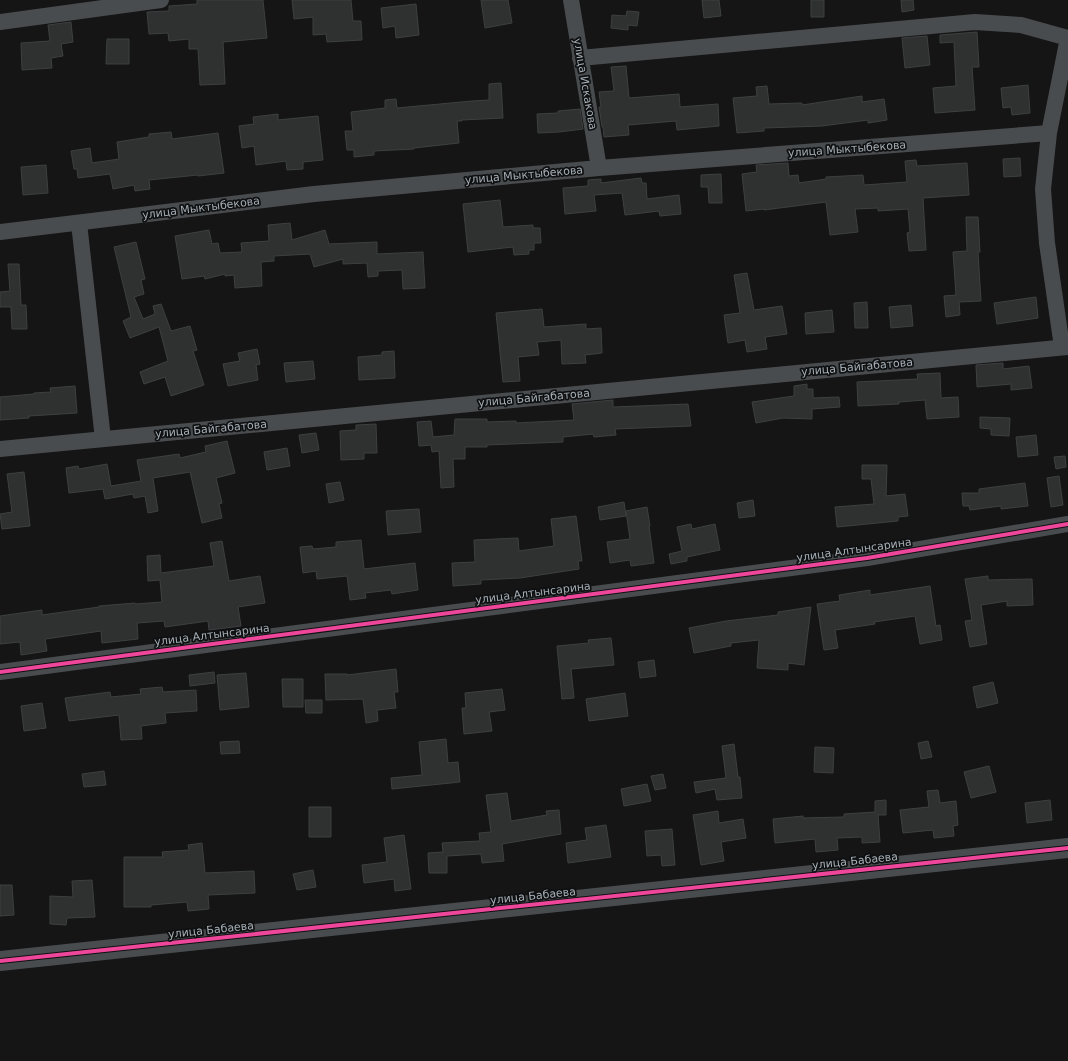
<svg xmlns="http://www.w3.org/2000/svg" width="1068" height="1061" viewBox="0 0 1068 1061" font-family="'DejaVu Sans',sans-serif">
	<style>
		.building { fill: #2f3030; stroke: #3d4041 }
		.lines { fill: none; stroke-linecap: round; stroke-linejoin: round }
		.minor { stroke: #494c4e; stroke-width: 16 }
		.tertiary { stroke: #494c4e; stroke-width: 20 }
		.cycleway-casing { stroke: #0f1011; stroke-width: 6 }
		.cycleway { stroke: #ed469a; stroke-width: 4 }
		.labels { text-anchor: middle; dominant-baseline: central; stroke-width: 3.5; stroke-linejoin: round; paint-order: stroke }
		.street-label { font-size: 11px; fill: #a6afb6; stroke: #0f1011 }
	</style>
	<rect width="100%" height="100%" fill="#151515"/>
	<path class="building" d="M197,0H263L267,38L223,42L225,84L200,85L198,49H189V39L169,41L168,33L149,34L147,12L169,11V6L197,4Z
		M292,0H351L353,21H361L362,40L327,42L326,34L313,35V17L294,19Z
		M481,0H508L512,23L485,28Z
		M702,0H719L721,16L704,18Z
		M811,0H824V17H811Z
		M901,0H913L914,10L902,12Z
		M416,4L419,35L396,38L395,26L383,28L381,8Z
		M627,11L639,12L637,26L628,25V30L611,28L612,15L626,16Z
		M71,22L73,42L61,44L63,56L51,58L52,68L22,70L21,43L50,41L48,25Z
		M977,32L979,67H972L975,110L935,113L933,88L956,86L954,42L940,43V35Z
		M927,36L930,65L905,68L902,38Z
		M107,39H129V64H106Z
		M626,66L629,98L679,94L680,107L718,104L719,126L677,130L676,121L628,125L629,135L604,137L603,127H602L599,107H601L599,92L614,91L611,67Z
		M501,83L503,118L462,120V121H457L459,143L414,148V149L374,151V155L354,157V150H347L345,131H353L351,112L385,108V100L396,99L397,108L472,101L489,100V84Z
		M1028,85L1030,113L1012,115L1011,107L1003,108L1001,88Z
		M767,86L769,104L802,103V105L862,96V102L884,99L887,120L868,123V120L822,126L764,128V131L737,133L733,98L757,96L756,87Z
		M580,109L583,129L559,132L538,133L537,114L558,113V111Z
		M278,114V120L318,116L323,160L303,162V169L287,170L286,161L256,165L254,146L242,148L239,126L254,124L253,117Z
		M171,132L172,139L218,133L224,173L198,176V175L149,180L150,189L135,191L134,185L113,189L110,174L78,178L77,169H74L71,151L90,148L92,163L119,159L117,142L149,137V134Z
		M1020,158L1021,176L1004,177L1003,159Z
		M916,160L917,166L967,163L969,195L923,198L926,250L909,251L907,233L910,232L908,209L878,211V208L855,209L858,232L830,235L826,202L764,210V209L746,211L742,174L757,172L756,165L788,163L789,176L798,175L799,183L826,179V177L863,175L864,185L907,182L905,161Z
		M46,165L48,193L23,195L21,167Z
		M721,174L722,203H709L708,187H701V175Z
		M641,178L642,183H646L647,199L679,195L681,214L660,216L659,211L625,215L622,193L594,195L596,211L565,214L563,188L588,186V180L601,179V183Z
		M500,200L503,227L533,225V228H540L541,243H534V250H529V254L514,255L513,247L468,252L463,204Z
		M966,217H978L980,252H978L981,301L959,302L960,315L946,317L944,296L956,295L953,252L967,251Z
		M290,223L292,240L325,230L329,244L377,242V254L423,252L425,288L403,289L402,270L378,271V276L368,277L367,263L343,264V259L314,267L310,254L274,256V261L261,262L262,286L235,288L234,275L225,276V274L205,279L204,276L182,279L175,236L209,230L212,244L218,243L220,253L242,252L241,243L269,241L268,225Z
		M136,242L145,279L141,280L144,294L134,297L143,319L155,314L153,306L161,304L171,331L190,326L197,350L193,351L204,385L171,396L165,377L144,384L140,372L168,361L159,327L130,338L123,321L131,317L114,247Z
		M8,264H19L21,305H26L27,329H12L11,307H0V292L10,291Z
		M747,273L754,310L782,306L787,334L765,337L767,349L747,352L745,340L728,343L724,315L740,313L734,275Z
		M1036,297L1038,318L997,324L994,303Z
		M867,302L868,328H855L854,303Z
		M911,305L913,326L891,328L889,307Z
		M542,309L544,327L586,324V329L601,328L602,353L585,355L586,363L562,364L561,340L537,342L539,355L518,357L520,381L503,382L496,313Z
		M832,310L834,332L806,334L805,313Z
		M257,349L260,364L256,365L258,380L228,386L223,364L240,361L238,353Z
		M394,351L395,378L359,380L358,357L382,355V352Z
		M313,361L315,379L286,382L284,363Z
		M1003,363V369L1029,366L1032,388L1011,390V384L977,387L976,365Z
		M940,373L941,398L958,397L959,417L927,419L925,400L899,402V404L858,406L857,382L918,379L917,374Z
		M807,384V389H813V398L839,397L840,407L812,409V419L783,418L756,423L752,402L794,396V386Z
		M75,386L77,413L29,416V418L0,420V397L34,394V393L51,392L50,388Z
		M613,400V407L688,404L691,426L615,429L616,435L594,437L593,434L563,437V442L487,445V447H465V459H453L454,487L441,488L439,451L432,452L431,445L419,446L417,422L431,421L433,437L454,435L455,419H487V422L516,421V423L574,420L572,404Z
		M980,417L1010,418L1009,436L991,435V429L980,428Z
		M376,424L377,453H364V459L341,460L340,431L356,430V425Z
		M316,433L319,450L302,453L299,435Z
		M1036,435L1038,455L1018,457L1016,437Z
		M227,441L235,473L216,478L222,503L219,504L222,518L202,523L190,472L153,478L158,511L148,513L145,496L134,498L133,494L105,499L103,489L69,493L66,468L78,466L79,469L107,464L111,486L141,481L137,460L179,454L180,458L206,452L205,446Z
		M287,448L290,466L267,470L264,452Z
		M1065,456L1066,467L1056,469L1054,457Z
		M862,465H887L886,496L905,494L908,516L898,517V521L837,527L835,507L874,504L871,479H862Z
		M24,472L30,526L2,529L0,514L12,512L7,474Z
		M1059,476L1063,505L1051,507L1047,478Z
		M340,482L344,500L329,503L326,484Z
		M1025,483L1028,506L1001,509V506L970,510L969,506H963L962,493H979V489Z
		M753,500L755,516L739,518L737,503Z
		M624,502L626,516L600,520L598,507Z
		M647,507L650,526H649L654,563L631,566L630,560L610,563L607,542L630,539L626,511Z
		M419,509L421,532L388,535L386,511Z
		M576,516L582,561H578L579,569L520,578L481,580V584L453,586L452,563L475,562L474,540L518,538L519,551L554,546L551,519Z
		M691,524L692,529L715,524L720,550L687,557V561L671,564L669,554L682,551L677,527Z
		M361,540L364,569L415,563L418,590L392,594L391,590L365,593L366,598L350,600L347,576L317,579L316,571L303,573L300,547L312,546L313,549L336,547V542Z
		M222,541L229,581L260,576L265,603L238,607L241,626L209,630L208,621L165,627L164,621L137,623L138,639L102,643L101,631L45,639L47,651L21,655L20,642L0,644V616L42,610V615L99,607V606L135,603V604L162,602L160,580L148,581L147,556L160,555L161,573L214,566L210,543Z
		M988,576V580L1032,579L1033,605L1007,606V601L981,605L987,644L970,647L965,621L972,620L965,579Z
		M930,586L936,626L940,625L942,640L920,644L915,616L874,622L875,624L835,630L838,648L824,650L817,604L840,601L839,595L870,590V595Z
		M811,607L804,665L788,663V670L757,668L759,640L731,643V646L694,653L689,628L726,621L778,615V612Z
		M611,638L614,665L571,669L574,698L562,699L557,646L589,643L588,640Z
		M654,660L656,676L640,678L638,662Z
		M396,669L398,692H394L396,708L377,710L378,721L366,723L363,699L326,700L325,674H347V675Z
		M214,672L215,683L190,686L189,675Z
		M246,673L249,707L220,710L217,675Z
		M282,679H303V707H283Z
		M993,682L998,703L977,708L973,687Z
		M162,687L163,692L196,690L197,711L165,713L166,723L141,726L142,739L121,740L119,715L69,721L65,698L110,692L111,697L141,694L140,689Z
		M502,689L505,710L489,712L492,731L464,734L462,708H466L465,693Z
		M625,693L628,716L589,721L586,699Z
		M305,700H322V713H306Z
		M42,703L46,728L24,731L21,706Z
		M446,739L448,763L458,762L460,782L392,789L391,778L422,775L419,742Z
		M239,741L240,753L221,754L220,742Z
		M928,741L932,757L921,759L918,743Z
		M734,744L738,777H740L742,798L717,800L715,789L696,793L694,782L726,778L722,746Z
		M815,747L834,748L833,773L814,772Z
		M989,766L996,792L971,798L964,772Z
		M104,771L106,785L84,787L82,774Z
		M663,774L666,788L655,790L651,776Z
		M647,784L651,801L624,806L621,789Z
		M938,790L940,803L956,801L958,825L953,826L954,836L934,838L933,830L903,833L900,810L929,807L927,791Z
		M507,793L511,821L547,815L546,811L559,810L561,834L502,844L504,861L482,863L481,854L447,856V873H429L428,853L443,852L442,843L480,841L479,833L491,832L486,795Z
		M886,800V815H878L880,842L862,843V837L837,838L838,850L816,852L815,839L775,843L773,819L803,816V818L844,817V814L875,812V801Z
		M1050,800L1052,820L1027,823L1025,803Z
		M309,807H331V837H309Z
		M718,811L719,823L743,819L746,838L721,842L724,861L701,865L693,815Z
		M606,825L611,857L568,863L566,843L587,840L585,828Z
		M672,829L675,865L662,866L661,855L647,856L645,831Z
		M404,835L411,889L395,891L394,879L364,883L362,865L387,862L384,838Z
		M202,843L205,873L254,871L255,893L208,895L209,909L188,911L187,902L151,905V907H124V857H163L162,852L189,850L188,845Z
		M313,870L316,887L297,890L293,874Z
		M92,880L95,917L67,918L66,925L50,924V896L73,897L72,881Z
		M0,885H12L14,915L0,916Z"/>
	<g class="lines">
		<path class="minor" d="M571,0L599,168
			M0,22L161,0
			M580,58L975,22L1021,25L1068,38L1049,133L1043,189L1047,243L1062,347
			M79,223L103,439
			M0,232L314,194L599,168L1049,133
			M0,449L1068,347
			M0,672L867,558L1068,524"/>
		<path class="tertiary" d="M0,961L1068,848"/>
		<g class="cycleway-casing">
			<path id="cycleway" d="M0,672L867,558L1068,524
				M0,961L1068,848"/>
		</g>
		<use href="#cycleway" class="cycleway"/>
	</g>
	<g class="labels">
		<g class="street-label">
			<text transform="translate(585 84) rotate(80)">улица Искакова</text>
			<text transform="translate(847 149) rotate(-4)">улица Мыктыбекова</text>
			<text transform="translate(524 175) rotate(-5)">улица Мыктыбекова</text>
			<text transform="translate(201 208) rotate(-7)">улица Мыктыбекова</text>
			<text transform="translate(857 367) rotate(-5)">улица Байгабатова</text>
			<text transform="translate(534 398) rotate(-5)">улица Байгабатова</text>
			<text transform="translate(211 429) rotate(-5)">улица Байгабатова</text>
			<text transform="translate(854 550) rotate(-8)">улица Алтынсарина</text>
			<text transform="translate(533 593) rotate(-7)">улица Алтынсарина</text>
			<text transform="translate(212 635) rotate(-7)">улица Алтынсарина</text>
			<text transform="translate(855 861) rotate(-6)">улица Бабаева</text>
			<text transform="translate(533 896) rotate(-6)">улица Бабаева</text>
			<text transform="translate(211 930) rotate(-6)">улица Бабаева</text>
		</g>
	</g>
</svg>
